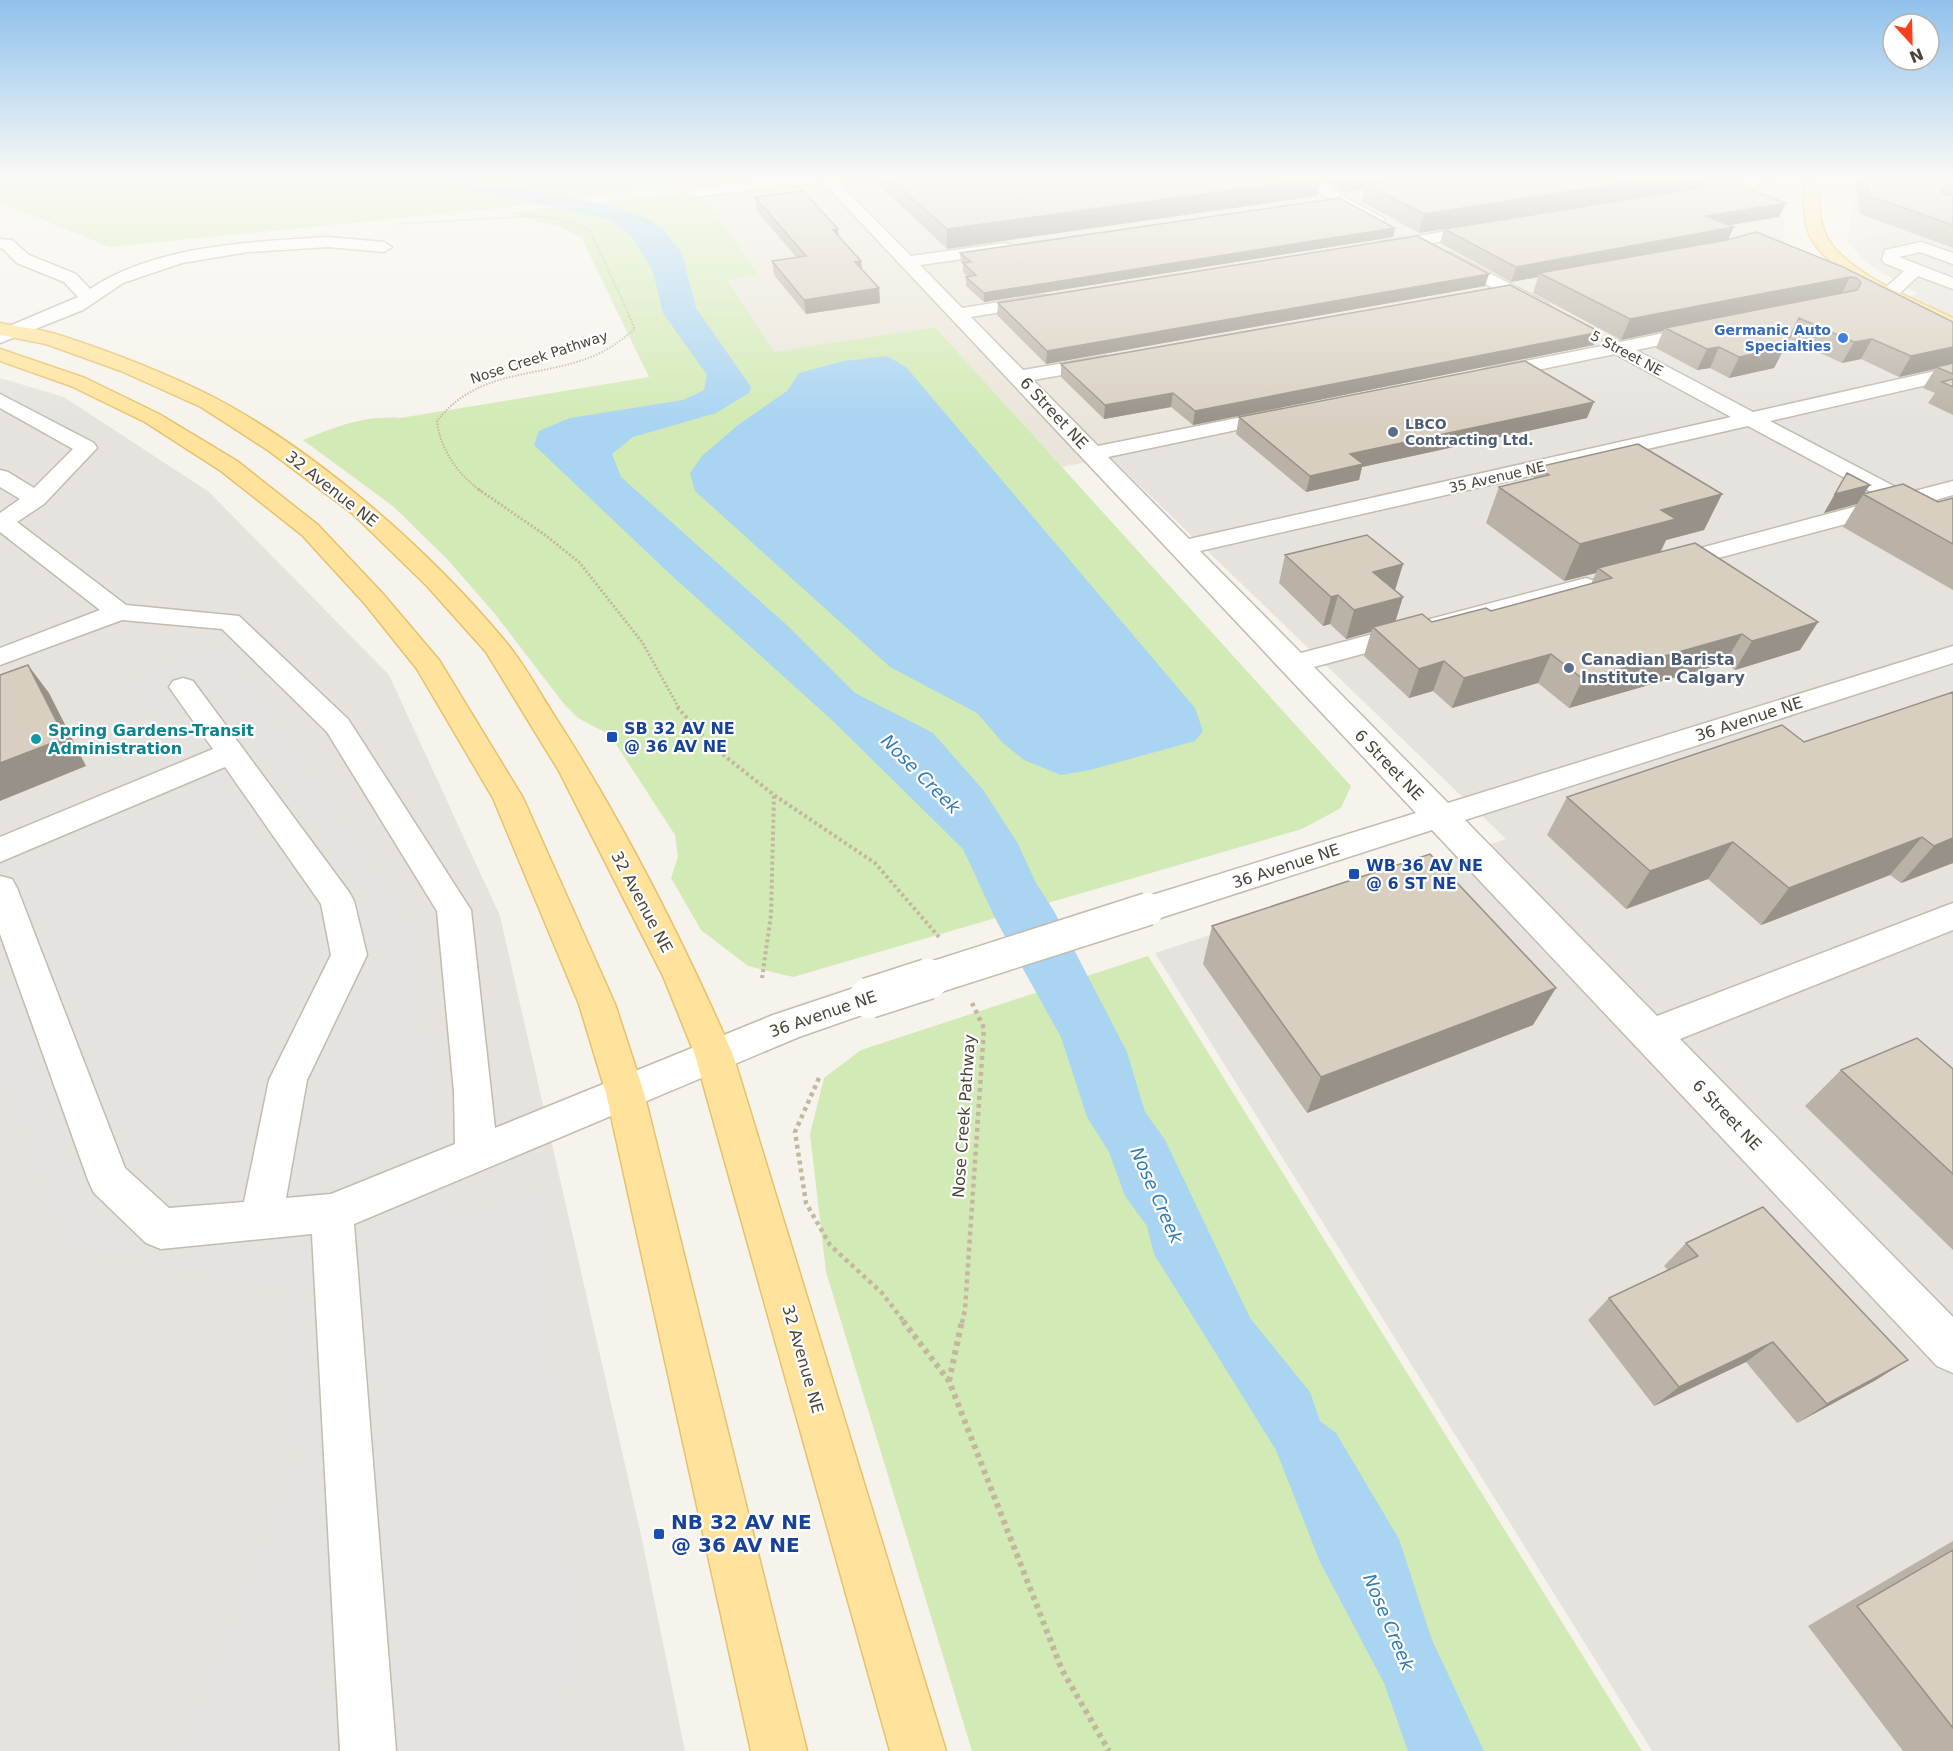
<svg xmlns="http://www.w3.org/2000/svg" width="1953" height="1751" viewBox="0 0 1953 1751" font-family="'DejaVu Sans',sans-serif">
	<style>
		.residential { fill: #eae5da }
		.industrial { fill: #e6e2dd }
		.green { fill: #d2eab5 }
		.parking { fill: #e5e3e0 }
		.water { fill: #a9d4f2 }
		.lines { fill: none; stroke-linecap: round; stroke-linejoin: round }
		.minor-casing { stroke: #c2bbae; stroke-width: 3 }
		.major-casing { stroke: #e6c16a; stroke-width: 3 }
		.path-far5 { stroke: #c4b79f; stroke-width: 1.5; stroke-dasharray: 1.5 1.5; stroke-linecap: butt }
		.path-far4 { stroke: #c4b79f; stroke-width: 2; stroke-dasharray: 1.5 1.5; stroke-linecap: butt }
		.path-far3 { stroke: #c4b79f; stroke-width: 3; stroke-dasharray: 2 2; stroke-linecap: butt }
		.path-far2 { stroke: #c4b79f; stroke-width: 4; stroke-dasharray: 3 3; stroke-linecap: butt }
		.path-far1 { stroke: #c4b79f; stroke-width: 4.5; stroke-dasharray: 4 4; stroke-linecap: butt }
		.path { stroke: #c4b79f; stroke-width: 6; stroke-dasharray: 4.5 4.5; stroke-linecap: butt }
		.minor { fill: #fff; fill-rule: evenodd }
		.major { fill: #ffe39c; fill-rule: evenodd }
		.minor-bridge-far1-casing { stroke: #c2bbae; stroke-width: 35; stroke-linecap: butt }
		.minor-bridge-casing { stroke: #c2bbae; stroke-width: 43; stroke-linecap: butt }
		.minor-bridge-far1 { stroke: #fff; stroke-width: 32 }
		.minor-bridge { stroke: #fff; stroke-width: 40 }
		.wall { fill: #bab2a6 }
		.shaded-wall { fill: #979187 }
		.building { fill: #d8cfc1; stroke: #979187; stroke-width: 1.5 }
		.shop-dot { fill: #3f7fe0; stroke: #fff; stroke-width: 2 }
		.service-dot { fill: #5c6f8a; stroke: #fff; stroke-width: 2 }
		.transit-dot { fill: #1a4fb4; stroke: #fff; stroke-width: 2 }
		.culture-dot { fill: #0f9aa8; stroke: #fff; stroke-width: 2 }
		.labels { text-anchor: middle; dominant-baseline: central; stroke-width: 4.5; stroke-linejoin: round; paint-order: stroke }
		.far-shop-label { font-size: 14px; font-weight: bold; fill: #366cbe; stroke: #fff; text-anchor: end }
		.far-street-label { font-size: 14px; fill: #4b4439; stroke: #fff }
		.far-service-label { font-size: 14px; font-weight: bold; fill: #4e5e75; stroke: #fff; text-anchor: start }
		.street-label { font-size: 16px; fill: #4b4439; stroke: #fff }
		.service-label { font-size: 16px; font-weight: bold; fill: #4e5e75; stroke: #fff; text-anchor: start }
		.transit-label { font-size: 16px; font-weight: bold; fill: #164399; stroke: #fff; text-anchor: start }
		.culture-label { font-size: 16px; font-weight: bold; fill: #0d838f; stroke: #fff; text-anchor: start }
		.water-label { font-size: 18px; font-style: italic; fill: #2e7ab2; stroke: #fff }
		.near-transit-label { font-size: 20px; font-weight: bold; fill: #164399; stroke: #fff; text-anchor: start }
	</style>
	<rect width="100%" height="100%" fill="#f6f3ec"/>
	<path class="residential" d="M738,179H1782L1784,242L1872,304L1062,467L935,327L774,353L726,280L758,275L704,197H684L671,194L680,186Z
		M1850,179H1953V221L1847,240L1855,198Z"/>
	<path class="industrial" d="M1953,221V1751H1652L1155,953L1506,839L1110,457L1918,294L1876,269L1859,255L1847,240Z
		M0,378L64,397L209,492L389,675L500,916L641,1535L685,1751H0Z"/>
	<path class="green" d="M0,179H738L492,209L109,247L0,202Z
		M671,194L684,197H704L759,275L727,280L774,352L935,327L1351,786L1341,808L1302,829L793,977L748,966L701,930L671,878L678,857L675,835L610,735L578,718L564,704L495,614L447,559L394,507L303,440C335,427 365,415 400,418L649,377L581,237L560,227L507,213Z
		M1148,956L1642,1751H972L826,1272L810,1134L824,1078L861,1050Z"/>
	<path class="parking" d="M227,639L414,919L457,1217L542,1182L581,1643L567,1751H175L289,1458L277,1293L59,1248L0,1086V836L177,765L123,677Z"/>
	<path class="water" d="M418,179H478L518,189L610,205L648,219L663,229L682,253L696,308L751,387L749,393L716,413L633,437L612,454L621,477L789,627L855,693L933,733L984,791L1018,844L1036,883L1054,911L1127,1052L1145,1112L1165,1140L1250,1318L1310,1392L1320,1421L1336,1433L1399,1539L1432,1640L1484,1751H1408L1384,1683L1320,1562L1276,1450L1154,1254L1147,1226L1125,1196L1109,1152L1087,1117L1061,1037L997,922L963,849L834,722L670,574L534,445L539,431L570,418L683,400L704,390L707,375L663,313L653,272L631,235L609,219Z
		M887,356L906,367L1195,708L1203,731L1195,741L1090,770L1061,775L1024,760L1003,743L977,713L890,667L695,491L690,473L702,456L738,425L787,391L799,373L844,361Z"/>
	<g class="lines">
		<g class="minor-casing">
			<path id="minor" d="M779,179H835L911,256L1005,243L1011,245L1013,248L1011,251L1005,253L920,265L962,308L1043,295L1049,296L1052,300L1049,304L971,317L1023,370L1106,356L1113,358L1116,362L1113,366L1033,380L1098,446L1282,409L1289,411L1292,415L1289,419L1108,457L1189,539L1731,417L1615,354L1489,380L1482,378L1479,374L1482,370L1489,368L1602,346L1603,340L1610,338L1620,342L1703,325L1710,327L1712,331L1710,335L1636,350L1753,412L1953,367V379L1770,421L1907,493L1953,481V495L1925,503L1953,518V534L1945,532L1902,509L1677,569L1668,571L1659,569L1656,564L1659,559L1884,499L1748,426L1200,551L1301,653L1586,578L1595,581L1599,586L1595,591L1314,667L1448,803L1953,646V663L1465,820L1657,1016L1953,903V930L1680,1039L1953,1317V1373L1937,1366L1432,830L1148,922L1136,918L1131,909L1136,900L1416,813L820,179L813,183L693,197L686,193L693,189Z
				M1295,179H1312L1385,219L1382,222H1372Z
				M1746,179H1761L1751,190L1746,191L1701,199L1694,195C1706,182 1733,192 1746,179Z
				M1484,225L1490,227L1492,230L1490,233L1381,252L1373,247L1381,242Z
				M328,237L384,242L392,247L384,252L328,247L248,252L182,263L123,283L83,310L0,343V330L78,297L64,282L17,263L2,248L0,249V239L12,240L29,255L76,274L90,289C156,245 251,242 328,237Z
				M1921,242L1953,253V264L1920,252L1899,257L1953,278V289L1918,276L1896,297H1884L1881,293L1884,289L1904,271L1884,263L1882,259L1885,250Z
				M1449,252L1547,303L1550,307L1547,311H1535L1443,261L1441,257L1443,253Z
				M0,394L94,443L97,448L44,504L17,522L126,605L239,616L348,719L471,910L495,1128L773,1015L869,983L882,988L887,998L882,1008L799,1037L354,1224L396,1751H340L312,1234L161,1249L146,1243L94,1193L88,1180L0,934V876L12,879L17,888L125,1168L169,1208L244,1202L269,1080L331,955L321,904L225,767L0,862V837L213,749L169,687L173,681L183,678L193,681L349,892L354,901L367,955L307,1080L286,1198L331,1194L455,1144L454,1092L437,911L327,732L222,629L122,620L0,665V648L100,610L0,532V513L20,499L0,487V470L8,472L34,488L73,449L0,408Z"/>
		</g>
		<g class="major-casing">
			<path id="major" d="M1804,179H1818C1819,198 1818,222 1828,239C1847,273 1918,301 1953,318V331C1917,321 1829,272 1811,238C1802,221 1804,198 1804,179Z
				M0,323C19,327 40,329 59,335C111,352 166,373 215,398C319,453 430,551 505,641C526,666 541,696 559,723C625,826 684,943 733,1055L946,1751H890L695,1055L663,976L559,771L486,652L427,586L353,514L269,451L201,407L121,371L46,344L0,335Z
				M0,349L85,378L159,414L237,461L318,525L383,594L439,660L523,798L615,1004L644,1093L807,1751H751L606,1093L579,1004L493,798L417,669L365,604L302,535L221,471L145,422L71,386L0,361Z"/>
		</g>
		<path class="path-far5" d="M394,224L535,216L561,219L590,231L630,317"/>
		<path class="path-far4" d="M481,491C458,475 440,449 437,421C479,367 540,379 596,355C611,348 623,339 635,329L629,316"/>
		<path class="path-far3" d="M478,489L545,535L579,562L642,642L679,708"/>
		<path class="path-far2" d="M677,707L712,746L774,795L875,863L939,937
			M762,978L771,915L774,795"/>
		<path class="path-far1" d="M819,1078L795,1132L806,1203L830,1245L882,1293L905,1323
			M962,1323L965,1310L984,1028L972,1003"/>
		<path class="path" d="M903,1321L949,1381L1062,1670L1109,1751
			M949,1381L962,1321"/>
		<use href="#minor" class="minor"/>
		<use href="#major" class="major"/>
		<g class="minor-bridge-far1-casing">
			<path id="minor-bridge-far1" d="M923,981L1148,909"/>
		</g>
		<g class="minor-bridge-casing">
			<path id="minor-bridge" d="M869,998L928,979"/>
		</g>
		<use href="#minor-bridge-far1" class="minor-bridge-far1"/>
		<use href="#minor-bridge" class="minor-bridge"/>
	</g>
	<path class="wall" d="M879,179H1706L1702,187L1494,221L1779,217L1729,225L1728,240L1756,232L1953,322V415L1928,403L1935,393L1923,388L1935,369L1899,377L1861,359L1842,363L1789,339L1774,368L1729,378L1710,368L1697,370L1656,348L1663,331L1621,340L1533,293L1538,277L1511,282L1440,243L1444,229L1419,233L1362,202L1365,189L1342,192L1320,180L1317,196L947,249L879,185Z
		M1855,179H1953V248L1860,214Z
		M755,197L838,236L861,261L862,269L879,288L880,303L806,314L774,275L772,261L796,257L757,211Z
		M1393,237L984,302L966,286V277H968L963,272V264L961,261L960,253Z
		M1485,286L1046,364L997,315L998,303Z
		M1594,345L1193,425L1171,407L1104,419L1061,377V364Z
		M1239,417L1587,418L1362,467L1359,480L1306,492L1236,434Z
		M1538,467L1722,494L1704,530L1666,540L1661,552L1818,622L1800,650L1735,670L1725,663L1569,708L1538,683L1452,708L1433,691L1409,698L1364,656L1371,632L1346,639L1330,624L1323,626L1279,583L1285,555L1403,564L1395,590V621L1432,622L1491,611L1591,584L1596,573L1564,581L1486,523L1499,487L1533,479Z
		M1847,473L1864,494L1938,502L1953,498V590L1843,527L1857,504L1824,513Z
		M1953,692V863L1901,883L1890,875L1761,925L1708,879L1626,909L1547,835L1567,797L1804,742Z
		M1212,926L1533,1025L1307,1113L1203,964Z
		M1953,1069V1250L1805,1106L1841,1070Z
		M1686,1243L1876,1380L1797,1423L1746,1362L1654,1406L1588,1320L1609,1298L1668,1270L1664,1266Z
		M1953,1541V1751H1903L1808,1626Z"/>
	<path class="shaded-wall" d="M1314,179H1320L1317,196L947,249V229Z
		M1345,179H1438L1366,184L1365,189L1342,192Z
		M1649,179H1706L1702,187L1419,233L1424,214Z
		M1949,183L1939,201L1940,190Z
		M1786,203L1779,217L1700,230L1706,216Z
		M1734,227L1727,242L1539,273L1538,277L1511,282L1516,267Z
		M1395,228L1393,237L984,302V293Z
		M838,229L839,243L833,230Z
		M861,261L862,275L855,262Z
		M1489,274L1485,286L1046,364L1047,351Z
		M1850,277L1840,297L1665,328L1663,331L1621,340L1630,319Z
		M879,288L880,303L806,314L804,300Z
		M1600,332L1594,345L1193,425L1195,411Z
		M1872,339L1861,359L1842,363L1854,342Z
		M1719,347L1710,368L1697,370L1707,349Z
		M1785,347L1774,368L1729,378L1739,357Z
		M1953,347V364L1936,367L1935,369L1899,377L1911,356Z
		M1173,393L1171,407L1104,419L1105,405Z
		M1594,402L1587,418L1362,467L1359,480L1306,492L1310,476L1350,454Z
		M1870,485L1857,504L1824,513L1835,494Z
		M1722,494L1704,530L1666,540L1658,556L1598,568L1596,573L1564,581L1580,544L1661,510Z
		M1403,564L1394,593L1373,572Z
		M1338,595L1330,624L1323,626L1331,597Z
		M1403,597L1394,626L1373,627L1371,632L1346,639L1354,610Z
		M1818,622L1800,650L1735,670L1752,641Z
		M1742,634L1725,663L1569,708L1583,679Z
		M1551,654L1538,683L1452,708L1464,678Z
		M1444,661L1433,691L1409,698L1419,669Z
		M28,665L49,693L86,766L0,801V763Z
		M1922,837L1890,875L1761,925L1789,888Z
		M1953,838V863L1901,883L1934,846Z
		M1733,842L1708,879L1626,909L1650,871Z
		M1556,988L1533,1025L1307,1113L1321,1077Z
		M1773,1342L1746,1362L1654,1406L1679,1387Z
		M1908,1360L1876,1380L1797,1423L1827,1404Z"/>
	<path class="building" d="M890,179H1314L947,229Z
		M1405,179H1649L1424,214L1366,184Z
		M1867,179H1953V183H1949L1940,190L1945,195L1953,196V225L1869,196Z
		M1733,183L1786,203L1706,216L1734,227L1516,267L1444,229Z
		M803,191L838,229L833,230L861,261L855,262L879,288L804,300L772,261L806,256L755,197Z
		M1339,198L1395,228L984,293L966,277L976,275L963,263L971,262L960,253Z
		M1756,232L1843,267L1953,322V347L1911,356L1872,339L1854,342L1799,318L1785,347L1739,357L1719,347L1707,349L1665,328L1857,290L1861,283L1857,278L1850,277L1630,319L1539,273L1727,240Z
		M1417,236L1489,274L1047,351L998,303Z
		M1510,285L1600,332L1195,411L1173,393L1105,405L1061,364Z
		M1525,361L1594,402L1350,454L1363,464L1310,476L1239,417Z
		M1953,363V374L1936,367Z
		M1953,379V387L1942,382Z
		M1638,444L1722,494L1661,510L1676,519L1580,544L1499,487L1549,475L1538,467Z
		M1847,473L1870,485L1835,494Z
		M1903,484L1938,502L1953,498V544L1863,494Z
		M1367,535L1403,564L1373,572L1403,597L1354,610L1338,595L1331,597L1285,555Z
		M1695,543L1818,622L1752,641L1742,634L1583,679L1551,654L1464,678L1444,661L1419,669L1373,627L1422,614L1432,622L1486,608L1491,611L1612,578L1598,568Z
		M28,665L65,738L0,763V675Z
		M1953,692V838L1934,846L1922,837L1789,888L1733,842L1650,871L1567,797L1782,725L1804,742Z
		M1430,854L1556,988L1321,1077L1212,926Z
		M1917,1038L1953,1069V1174L1841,1070Z
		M1763,1207L1908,1360L1827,1404L1773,1342L1679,1387L1609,1298L1698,1256L1686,1243Z
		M1953,1550V1728L1857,1606Z"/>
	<linearGradient id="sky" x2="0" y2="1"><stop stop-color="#8fc1ec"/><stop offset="0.42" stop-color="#fbfaf6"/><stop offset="1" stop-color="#fbfaf6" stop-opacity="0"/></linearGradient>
	<rect width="1953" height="424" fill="url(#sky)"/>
	<circle class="shop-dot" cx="1843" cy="338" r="6"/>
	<g class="service-dot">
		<circle cx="1393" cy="432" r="6"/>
		<circle cx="1569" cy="668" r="6"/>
	</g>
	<g class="transit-dot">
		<rect x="606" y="731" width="12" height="12" rx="3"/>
		<rect x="1348" y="868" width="12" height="12" rx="3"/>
		<rect x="653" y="1528" width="12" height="12" rx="3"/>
	</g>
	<circle class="culture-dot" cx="36" cy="739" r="6"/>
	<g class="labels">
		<g class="far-shop-label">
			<text x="1831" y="330">Germanic Auto<tspan x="1831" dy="16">Specialties</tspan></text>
		</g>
		<g class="far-street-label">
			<text transform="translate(1627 353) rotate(28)">5 Street NE</text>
			<text transform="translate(539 357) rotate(-18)">Nose Creek Pathway</text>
			<text transform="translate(1497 477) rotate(-13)">35 Avenue NE</text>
		</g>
		<g class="far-service-label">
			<text x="1405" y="424">LBCO<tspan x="1405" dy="16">Contracting Ltd.</tspan></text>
		</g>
		<g class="street-label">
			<text transform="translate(1054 413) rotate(47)">6 Street NE</text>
			<text transform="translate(332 489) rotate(38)">32 Avenue NE</text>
			<text transform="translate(1749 719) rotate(-18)">36 Avenue NE</text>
			<text transform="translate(1389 765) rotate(46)">6 Street NE</text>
			<text transform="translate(1286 866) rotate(-18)">36 Avenue NE</text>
			<text transform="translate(642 902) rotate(62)">32 Avenue NE</text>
			<text transform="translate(823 1014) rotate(-19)">36 Avenue NE</text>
			<text transform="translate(1727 1115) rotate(46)">6 Street NE</text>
			<text transform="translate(964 1116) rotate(-86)">Nose Creek Pathway</text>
			<text transform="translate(803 1359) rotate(74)">32 Avenue NE</text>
		</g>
		<g class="service-label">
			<text x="1581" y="659">Canadian Barista<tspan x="1581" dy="18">Institute - Calgary</tspan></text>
		</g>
		<g class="transit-label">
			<text x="624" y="728">SB 32 AV NE<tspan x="624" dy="18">@ 36 AV NE</tspan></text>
			<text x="1366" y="865">WB 36 AV NE<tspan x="1366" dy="18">@ 6 ST NE</tspan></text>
		</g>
		<g class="culture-label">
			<text x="48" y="730">Spring Gardens-Transit<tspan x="48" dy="18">Administration</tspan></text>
		</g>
		<g class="water-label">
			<text transform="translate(921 774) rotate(45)">Nose Creek</text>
			<text transform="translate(1157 1195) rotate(66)">Nose Creek</text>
			<text transform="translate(1389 1622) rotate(67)">Nose Creek</text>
		</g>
		<g class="near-transit-label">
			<text x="671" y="1522">NB 32 AV NE<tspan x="671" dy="23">@ 36 AV NE</tspan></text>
		</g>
	</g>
	<g transform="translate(1911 42) rotate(158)"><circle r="28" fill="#ffffff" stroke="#b7b4b0" stroke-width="1.5"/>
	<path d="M0-4.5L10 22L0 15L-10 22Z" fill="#fc3f1d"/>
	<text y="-9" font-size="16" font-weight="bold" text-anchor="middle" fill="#4b4439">N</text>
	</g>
</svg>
